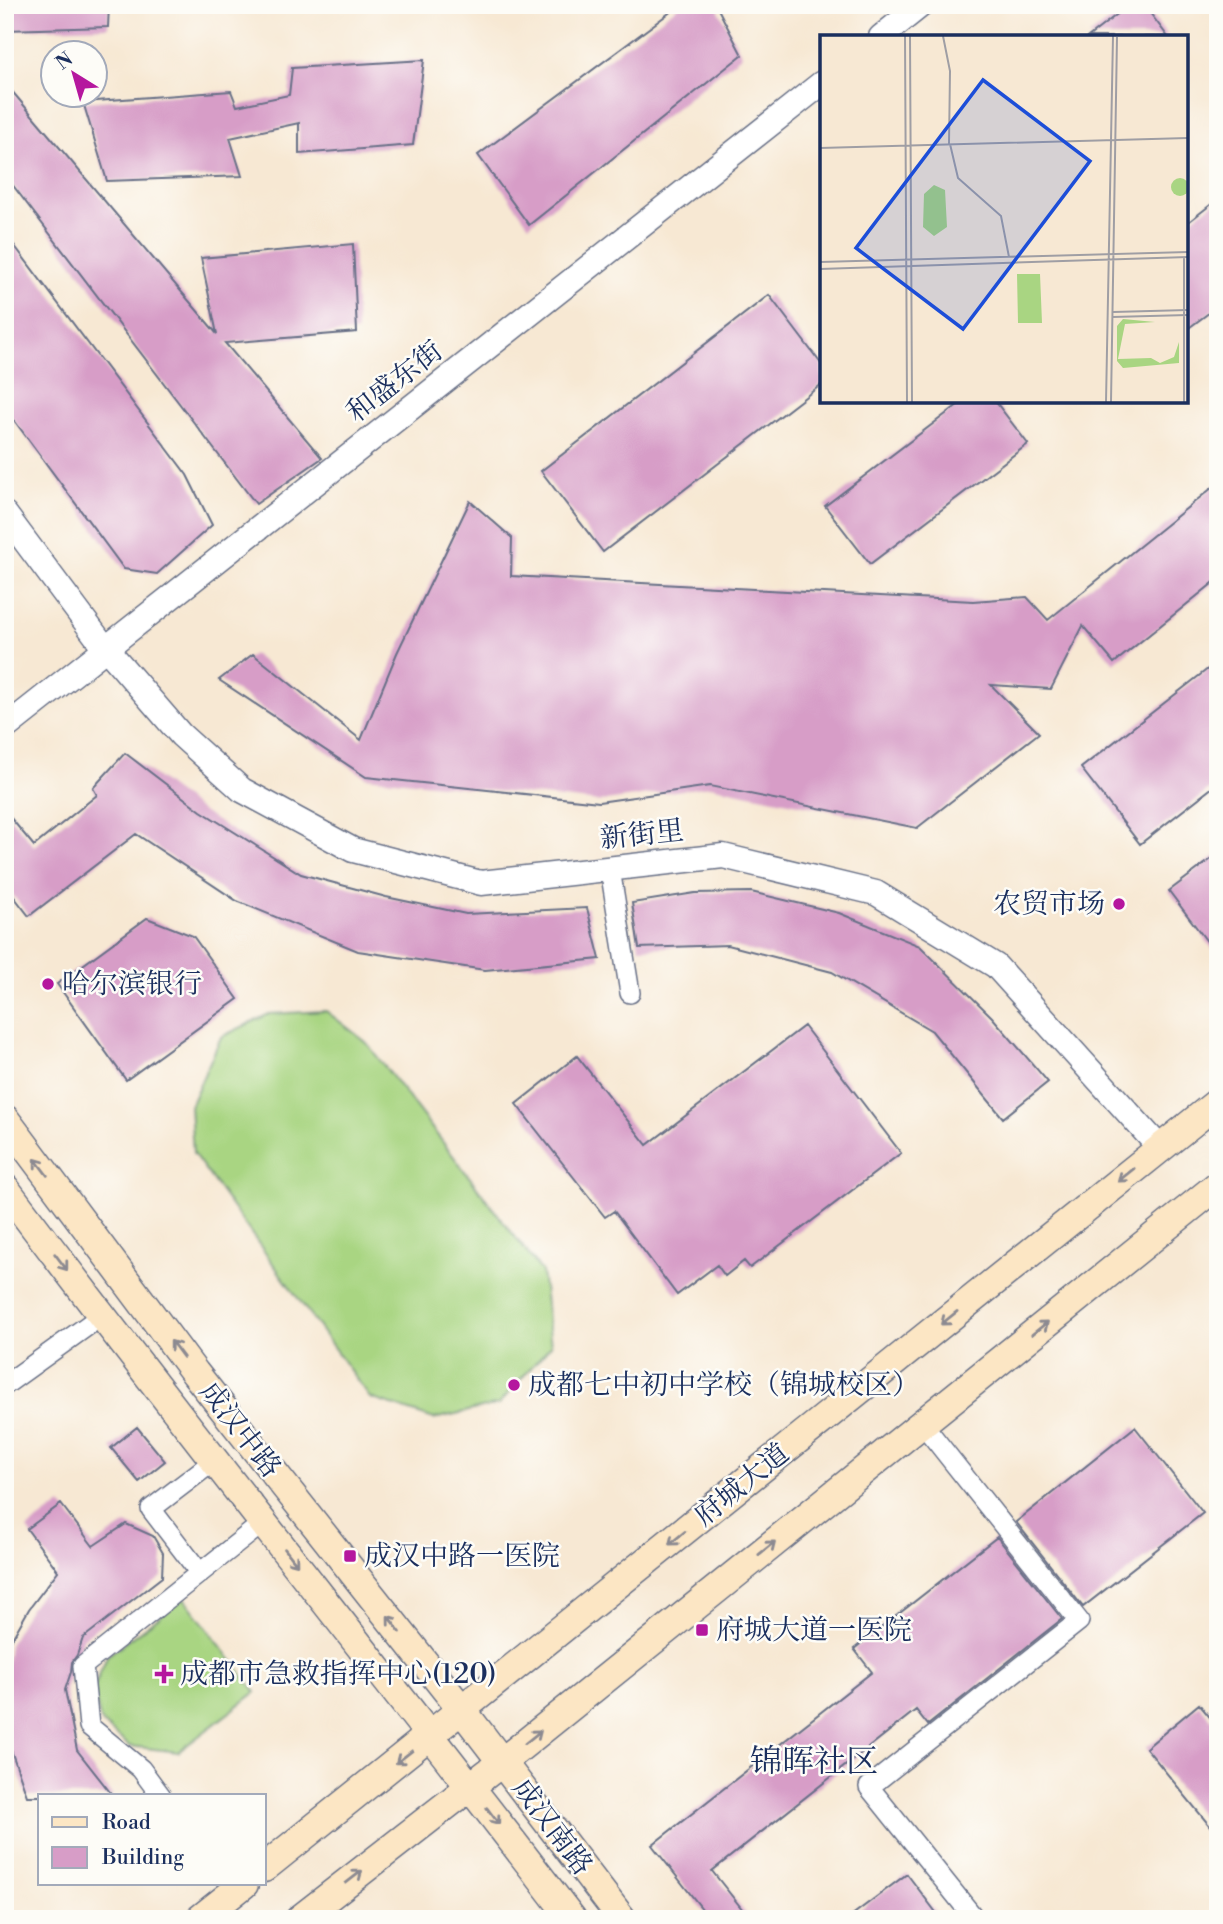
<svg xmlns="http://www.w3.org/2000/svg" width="1223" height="1924" viewBox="0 0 1223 1924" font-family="'Libre Bodoni','Noto Serif SC',serif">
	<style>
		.grass { fill: #a9d582; stroke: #628270; stroke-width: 2 }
		.building { fill: #d79dc7 }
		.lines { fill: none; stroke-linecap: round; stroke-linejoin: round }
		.minor-casing { stroke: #687087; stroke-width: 22 }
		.tertiary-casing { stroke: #687087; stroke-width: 27 }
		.secondary-casing { stroke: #687087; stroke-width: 31 }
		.minor { stroke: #fff; stroke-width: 19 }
		.tertiary { stroke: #fff; stroke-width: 24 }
		.secondary { stroke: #fce6c4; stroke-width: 28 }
		.oneway { stroke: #8c8a91 }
		.poi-dot { fill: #b5179e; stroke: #fdfcf7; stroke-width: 2.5 }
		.labels { text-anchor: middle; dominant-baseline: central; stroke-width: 5; stroke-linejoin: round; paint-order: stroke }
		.street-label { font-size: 28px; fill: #1b2f5e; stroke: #fdfcf7 }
		.poi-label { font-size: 28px; fill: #1b2f5e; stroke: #fdfcf7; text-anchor: start }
		.quarter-label { font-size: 32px; fill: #1b2f5e; stroke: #fdfcf7 }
		.inset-road { fill: none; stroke: #9f9ea4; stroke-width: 2 }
		.view { fill: #1d4ed8; fill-opacity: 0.15; stroke: #1d4ed8; stroke-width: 3.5 }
		.inset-edge { fill: none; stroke: #1b2f5e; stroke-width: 3.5 }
	</style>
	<rect width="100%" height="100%" fill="#fdfcf7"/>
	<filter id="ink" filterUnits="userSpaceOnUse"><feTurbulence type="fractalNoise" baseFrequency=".0143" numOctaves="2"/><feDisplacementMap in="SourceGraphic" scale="14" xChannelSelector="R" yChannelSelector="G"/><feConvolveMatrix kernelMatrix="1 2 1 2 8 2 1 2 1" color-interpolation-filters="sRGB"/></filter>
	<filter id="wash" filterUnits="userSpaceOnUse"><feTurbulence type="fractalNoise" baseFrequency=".00686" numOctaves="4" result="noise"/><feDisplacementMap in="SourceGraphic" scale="28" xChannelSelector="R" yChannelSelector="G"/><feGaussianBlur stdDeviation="1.57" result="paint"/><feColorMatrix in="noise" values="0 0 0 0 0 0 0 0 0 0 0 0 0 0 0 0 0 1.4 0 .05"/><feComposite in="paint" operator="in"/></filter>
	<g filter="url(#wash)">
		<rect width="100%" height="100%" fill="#f7e8d3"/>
		<path class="grass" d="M326,1011L366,1042L542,1272L551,1345L499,1404L434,1419L370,1398L193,1153L190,1106L221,1037L269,1014Z
			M184,1598L256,1692L178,1752L129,1746L101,1722L93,1690L107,1656Z"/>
		<g id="blocks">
			<path class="building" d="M5,5H109L108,27L5,30Z
				M680,5H716L742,55L529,225L478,155Z
				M1129,5H1144L1168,37H1088Z
				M424,60L413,145L299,154V123L230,138L242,176L107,181L83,102L231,91L237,106L289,95L292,68Z
				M5,83L217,334L201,258L353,244L357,332L225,343L322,458L256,504L5,175Z
				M1218,199V306L1186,330V224Z
				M5,233L187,475L212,525L157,574L124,569L5,408Z
				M769,295L822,365V384L603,552L541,471Z
				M963,401H995L1028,444L870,564L825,506Z
				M1218,483V579L1114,663L1083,626L1051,689L991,685L1039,733L917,828L710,786L599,802L366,777L219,680L253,654L361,740L397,653L470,501L512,538L511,576L973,601L1027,597L1048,620Z
				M1218,661V783L1140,844L1081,768Z
				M125,753L201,811L301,874L386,897L466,914L587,908L600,959L485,970L358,951L237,901L136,834L29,916L5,885V811L34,846L97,795L93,788Z
				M1218,854V956L1169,891Z
				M751,892L839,913L920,946L992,1017L1048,1082L1003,1118L932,1031L832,972L728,945L639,948L632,903L695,893Z
				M147,918L193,936L238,999L126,1080L57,984Z
				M804,1026L901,1153L750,1268L744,1261L725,1276L717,1265L677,1295L614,1211L605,1217L516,1104L577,1056L647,1145Z
				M137,1427L165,1461L139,1482L111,1448Z
				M1135,1427L1203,1513L1083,1607L1016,1522Z
				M61,1504L93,1546L126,1524L153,1536L163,1553L162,1577L83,1638L77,1655L72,1662L71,1672L65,1690L77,1750L113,1796H27L5,1733V1680L9,1644L29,1609L58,1571L27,1529Z
				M997,1537L1062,1619L928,1725L916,1710L712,1871L750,1919H710L652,1845L872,1672L854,1649Z
				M1199,1704L1218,1727V1836L1146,1748Z
				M907,1874L941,1919H847Z"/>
		</g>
	</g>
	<g filter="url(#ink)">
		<use href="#blocks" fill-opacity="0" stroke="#687087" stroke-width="2"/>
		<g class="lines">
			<g class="minor-casing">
				<path id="minor" d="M610,869L630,993
					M5,1385L101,1316
					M922,1423L1079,1621L869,1787L975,1919
					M200,1573L151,1509L215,1460
					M161,1796L141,1769L89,1726L83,1666L264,1522"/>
			</g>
			<g class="tertiary-casing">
				<path id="tertiary" d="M881,37L921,5
					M5,514L105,648
					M106,648L181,735L242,790L353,850L481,883L723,856L876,893L996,966L1160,1148
					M5,728L822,83"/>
			</g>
			<g class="secondary-casing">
				<path id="secondary" d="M5,1119L195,1373L462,1710L622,1919
					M5,1188C190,1435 385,1674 572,1919
					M264,1868L1218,1102
					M200,1919L244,1884
					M300,1919L502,1762L1218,1185"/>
			</g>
			<use href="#minor" class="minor"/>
			<use href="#tertiary" class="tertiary"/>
			<use href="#secondary" class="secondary"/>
		</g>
		<defs><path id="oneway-shaft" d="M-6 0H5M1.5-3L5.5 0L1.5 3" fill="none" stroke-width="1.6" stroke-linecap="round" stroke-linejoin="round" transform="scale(1.75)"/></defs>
		<g class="oneway">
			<use href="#oneway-shaft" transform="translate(41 1167) rotate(-127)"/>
			<use href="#oneway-shaft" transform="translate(1126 1175) rotate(141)"/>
			<use href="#oneway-shaft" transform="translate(61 1262) rotate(53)"/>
			<use href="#oneway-shaft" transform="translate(949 1318) rotate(141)"/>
			<use href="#oneway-shaft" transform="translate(1040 1328) rotate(-39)"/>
			<use href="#oneway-shaft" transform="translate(177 1349) rotate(-127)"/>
			<use href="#oneway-shaft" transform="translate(677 1538) rotate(141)"/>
			<use href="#oneway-shaft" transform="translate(767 1548) rotate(-39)"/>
			<use href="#oneway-shaft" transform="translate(291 1557) rotate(52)"/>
			<use href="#oneway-shaft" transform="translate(394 1624) rotate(-128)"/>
			<use href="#oneway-shaft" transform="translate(533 1737) rotate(-39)"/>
			<use href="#oneway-shaft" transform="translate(404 1757) rotate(142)"/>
			<use href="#oneway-shaft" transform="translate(493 1816) rotate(53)"/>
			<use href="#oneway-shaft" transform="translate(354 1877) rotate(-38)"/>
		</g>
	</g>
	<g class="poi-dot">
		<circle cx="1119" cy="904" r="7"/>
		<circle cx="48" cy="984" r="7"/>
		<circle cx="514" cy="1385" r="7"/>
		<rect x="343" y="1549" width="14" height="14" rx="3.5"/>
		<rect x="695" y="1623" width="14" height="14" rx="3.5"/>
		<path d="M160.5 1663.5h7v7h7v7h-7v7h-7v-7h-7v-7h7z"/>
	</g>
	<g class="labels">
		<g class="street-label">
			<text transform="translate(395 382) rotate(-38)">和盛东街</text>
			<text transform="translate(642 835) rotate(-6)">新街里</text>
			<text transform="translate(240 1430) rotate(52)">成汉中路</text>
			<text transform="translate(742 1485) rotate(-39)">府城大道</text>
			<text transform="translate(552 1827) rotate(53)">成汉南路</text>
		</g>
		<g class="poi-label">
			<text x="1105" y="904" text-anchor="end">农贸市场</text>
			<text x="62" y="984">哈尔滨银行</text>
			<text x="528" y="1385">成都七中初中学校（锦城校区）</text>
			<text x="364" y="1556">成汉中路一医院</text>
			<text x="716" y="1630">府城大道一医院</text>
			<text x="180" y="1674">成都市急救指挥中心(120)</text>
		</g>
		<g class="quarter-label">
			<text x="814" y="1762">锦晖社区</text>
		</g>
	</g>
	<g transform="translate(820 35)">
		<rect width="368" height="368" fill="#f7e8d3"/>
		<path d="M114,150L125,155L127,192L114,201L103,192L104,159ZM197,239H220L222,288H198ZM303,284L335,287L305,289L298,324L331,323L340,328L354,322L359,307V328L303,333L297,326V291Z" fill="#a9d582"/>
		<path d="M351 152a9 9 0 1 1 18 0a9 9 0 1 1-18 0Z" fill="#a9d582"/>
		<path class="inset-road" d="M85,1L87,367M90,1L92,367M123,1L130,36L129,109M130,109L138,143L181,181L189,222M0,113L368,103M0,227L368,217M0,234L368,222M293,277L368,275M292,282L368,280M286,367L293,1M291,367L297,2M364,367V222"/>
		<path class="view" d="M163,45L270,126L143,294L36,213Z"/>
		<rect width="368" height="368" class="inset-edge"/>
	</g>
	<rect width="1223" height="1924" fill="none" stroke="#fdfcf7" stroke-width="28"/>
	<rect x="38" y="1794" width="228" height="91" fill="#fdfcf7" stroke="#a3aaba" stroke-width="2"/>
	<rect x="52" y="1817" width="35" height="10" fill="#fce6c4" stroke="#a3aaba" stroke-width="2"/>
	<text x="102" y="1829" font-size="21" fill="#1b2f5e">Road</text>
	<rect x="52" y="1847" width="35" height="21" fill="#d79dc7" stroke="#a3aaba" stroke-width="2"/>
	<text x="102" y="1864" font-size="21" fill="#1b2f5e">Building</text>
	<g transform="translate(74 74) rotate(323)"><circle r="33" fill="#fdfcf7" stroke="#a3aaba" stroke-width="2"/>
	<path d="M0-5L12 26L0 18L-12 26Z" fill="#b5179e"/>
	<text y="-10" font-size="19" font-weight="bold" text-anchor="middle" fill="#1b2f5e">N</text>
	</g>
</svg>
